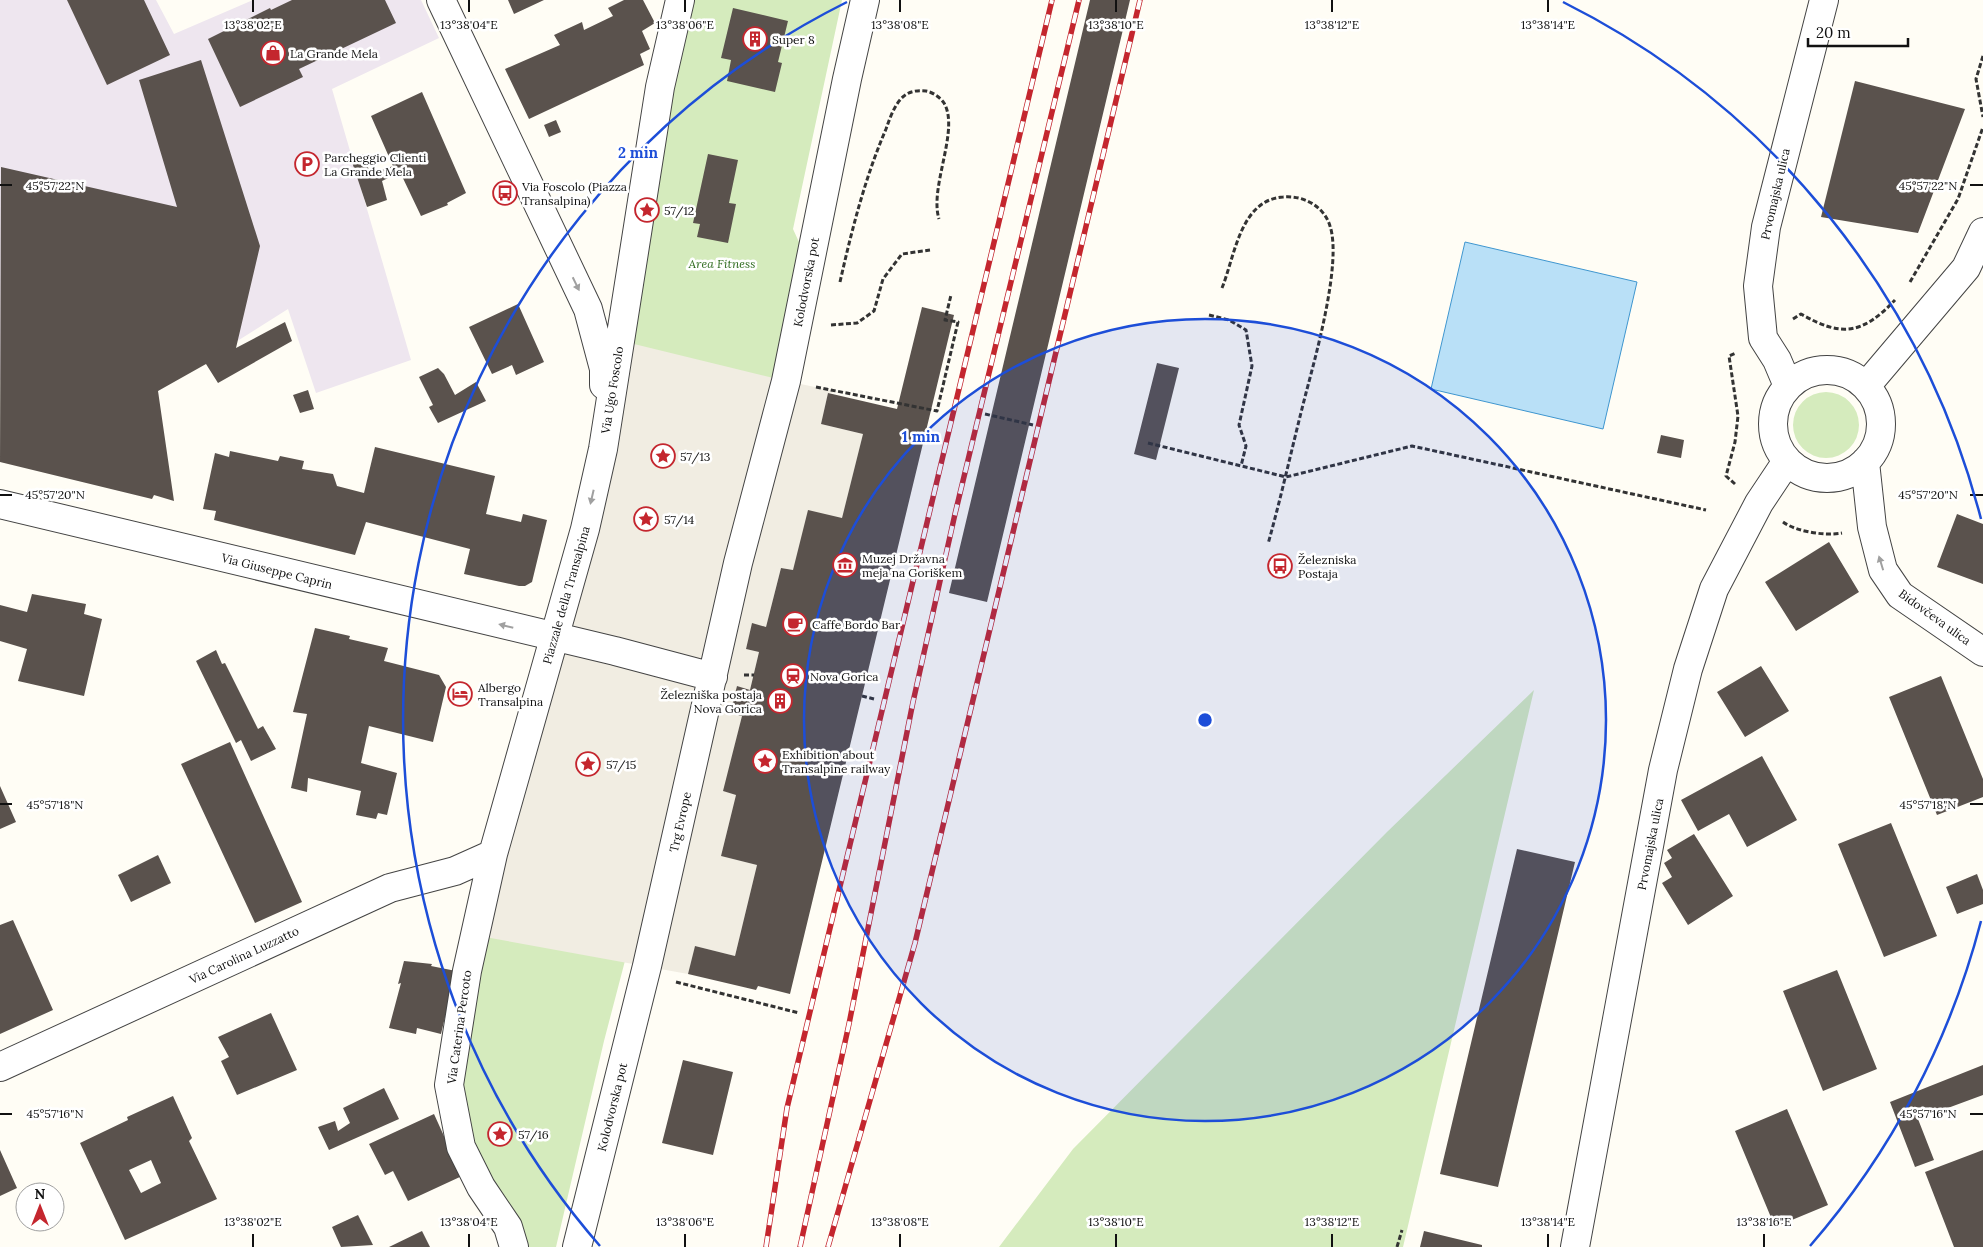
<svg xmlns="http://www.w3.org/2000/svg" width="1983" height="1247" viewBox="0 0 1983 1247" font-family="Lora,serif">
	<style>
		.industrial { fill: #eee6ef }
		.green { fill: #d5ebbd }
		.plaza { fill: #f1ede2 }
		.water { fill: #b9e0f7; stroke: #3f96cf }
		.building { fill: #5a524d; fill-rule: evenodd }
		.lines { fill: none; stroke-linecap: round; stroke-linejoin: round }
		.minor-casing { stroke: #444; stroke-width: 30 }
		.path { stroke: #333; stroke-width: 3; stroke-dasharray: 5 2.5; stroke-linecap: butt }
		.minor { stroke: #fff; stroke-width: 28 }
		.rail-casing { stroke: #c4262e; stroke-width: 5.5 }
		.rail { stroke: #fff; stroke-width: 4; stroke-dasharray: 11; stroke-linecap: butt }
		.oneway { fill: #a0a0a0 }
		.ticks { fill: none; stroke: #111; stroke-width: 2 }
		.ring { fill: none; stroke: #1d4ed8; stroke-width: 2.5 }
		.labels { text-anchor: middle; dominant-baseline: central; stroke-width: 5; stroke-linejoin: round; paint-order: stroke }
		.poi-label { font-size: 12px; fill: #111; stroke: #fff; text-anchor: start }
		.street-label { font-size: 12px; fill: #111; stroke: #fff }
		.park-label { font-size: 12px; font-style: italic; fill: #2f6b1f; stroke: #fff }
		.ticks-label { font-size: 12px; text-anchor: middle; fill: #111; stroke: #fff; stroke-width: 5; stroke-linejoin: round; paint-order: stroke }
		.centre { fill: #1d4ed8; stroke: #fff; stroke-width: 2.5 }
		.ring-label { font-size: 15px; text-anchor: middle; font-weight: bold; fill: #1d4ed8; stroke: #fff; stroke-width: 5; stroke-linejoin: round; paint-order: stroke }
	</style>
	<rect width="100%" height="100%" fill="#fffdf5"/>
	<path class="industrial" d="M0,0H156L174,34L253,0H421L439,38L332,89L411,360L316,393L288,309L158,391L161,424L0,380Z"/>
	<path class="green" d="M692,0H842L793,229L804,253L776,379L588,516L634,344L661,143Z
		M1793 425a33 33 0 1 1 66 0a33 33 0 1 1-66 0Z
		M1534,690L1403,1247H999L1073,1149L1387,832Z
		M643,892L604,1041L556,1247H521L486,1180L456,1087L483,926Z"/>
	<path class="plaza" d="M634,344L786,381L839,392L828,393L821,424L863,434L842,518L793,570L781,568L766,627L752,624L746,649L759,652L750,690L737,686L730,713L742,716L724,791L736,795L721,856L757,865L735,956L695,946L688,974L474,935Z"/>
	<path class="water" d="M1465,242L1637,282L1603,429L1431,389Z"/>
	<path class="building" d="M67,0H144L170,55L107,85Z
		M292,0H385L396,23L299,69L303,77L240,107L208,39L270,8L271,10Z
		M508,0H544L514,14Z
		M624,0H643L655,23L642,31L650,49L640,54L644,65L529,119L505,69L560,45L554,35L582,22L584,30L613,16L608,8Z
		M1090,0H1130L987,602L949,593Z
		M733,8L788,21L778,62L782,63L775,92L727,81L731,60L721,58Z
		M201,60L260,246L236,348L285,322L292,341L218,383L206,364L158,391L174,501L154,495L152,499L0,462L1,167L177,207L139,80Z
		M1855,81L1965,109L1918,233L1821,217Z
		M422,92L466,193L447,203L448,205L421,216L400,172L382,181L387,200L367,207L351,159L364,154L370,174L393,166L371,116Z
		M556,120L561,132L549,137L544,125Z
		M708,154L738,160L729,203L736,204L728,243L697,237L700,224L693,223Z
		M518,304L544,362L516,375L512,365L492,374L469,327Z
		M922,307L954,315L790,994L758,986L756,990L688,974L695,946L735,956L757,865L721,856L736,795L723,791L742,716L730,713L737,686L750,690L759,652L746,649L752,623L766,627L781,568L793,570L808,510L842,518L863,434L821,424L828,393L897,409Z
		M1157,363L1179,368L1156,460L1134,454Z
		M438,368L444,374L455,395L476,382L486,401L438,423L429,407L433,405L419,377Z
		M308,390L314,409L300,413L293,395Z
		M1661,435L1684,440L1681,458L1657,453Z
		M375,447L495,476L486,514L521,522L523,514L547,520L532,582L525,586H519L464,574L470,549L366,522L355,555L214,520L216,511L203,509L215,453L229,457L230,451L278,461L280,456L304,461L302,469L333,474L337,486L364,493Z
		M1957,514L1983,524V584L1937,567Z
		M1829,542L1859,592L1796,631L1765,582Z
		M32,594L86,604L84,614L102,619L84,696L18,681L27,649L0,641V605L27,612Z
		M315,628L350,636L349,639L388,648L384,661L439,675L446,687L433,742L369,726L361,763L397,773L387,815L378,813L376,819L356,815L361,791L308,778L307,792L291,788L307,714L293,712Z
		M216,650L222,664L225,663L258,729L263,726L276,749L251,761L241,740L236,743L196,661Z
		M1761,666L1789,711L1745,737L1717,692Z
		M1941,676L1983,779V797L1937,815L1889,697Z
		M230,742L302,902L255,923L181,764Z
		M1762,756L1797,820L1747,847L1729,814L1698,831L1681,800Z
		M0,786L16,822L0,829Z
		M1891,823L1937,936L1884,957L1838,844Z
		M1694,834L1733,896L1688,925L1662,883L1672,877L1664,863L1672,858L1667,850Z
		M1517,849L1575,862L1498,1187L1440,1174Z
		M158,855L171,883L131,902L118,875Z
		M1977,874L1983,890V904L1957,914L1946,887Z
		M13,920L53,1010L0,1034V925Z
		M404,961L432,964L431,966L456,971L441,1034L417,1028L416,1034L389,1028L401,983L398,984Z
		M1837,970L1877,1069L1823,1091L1783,991Z
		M271,1013L297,1070L237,1095L221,1061L229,1057L218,1037Z
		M683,1060L733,1072L713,1155L662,1143Z
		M1983,1065V1095L1918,1119L1934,1160L1915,1167L1890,1102Z
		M384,1088L399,1119L329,1150L318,1127L335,1121L338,1131L350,1123L343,1108Z
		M173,1096L192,1138L189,1141L217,1199L125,1240L80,1143L128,1120L127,1117ZM151,1160L161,1183L141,1193L129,1170Z
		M1787,1109L1828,1205L1775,1227L1735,1131Z
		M434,1114L462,1176L408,1201L393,1171L385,1175L369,1144Z
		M0,1150L17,1188L0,1196Z
		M1983,1150V1247H1954L1925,1172Z
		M358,1215L373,1245L341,1247L332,1227Z
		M422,1231L430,1247H389Z
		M1424,1231L1482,1245V1247H1420Z"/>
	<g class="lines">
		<g class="minor-casing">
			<path id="minor" d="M441,0L588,309L604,369V385
				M1773 424a54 54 0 1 1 108 0a54 54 0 1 1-108 0Z
				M1788,386L1777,360L1763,338L1758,286L1766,227L1824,0
				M1866,386L1966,268L1983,232
				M1865,462L1872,527L1883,570L1900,595L1983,652
				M0,504L615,651L713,677
				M0,1067L390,888L455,871L493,854
				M514,1247L508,1227L481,1187L461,1147L449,1085L467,971L493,854L585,529L603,449L660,87L680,0
				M577,1247L647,966L738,563L786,381L847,79L865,0
				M1575,1247L1663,770L1688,669L1714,589L1759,503L1787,461"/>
		</g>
		<path class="path" d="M1983,56L1976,79L1983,117
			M840,282C852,229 865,178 886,129C890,118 895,103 904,96C910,91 918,90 926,91C932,92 940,97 944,103C960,130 929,187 939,219
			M1910,282L1958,199L1983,127
			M1222,288C1235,256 1240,200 1283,197C1303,195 1324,206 1330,226C1342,262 1316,355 1306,393C1293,443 1282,494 1268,544
			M1209,315L1229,320L1246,330L1252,366L1239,425L1246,446L1241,466
			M1793,319L1801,314C1841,337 1862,335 1895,300
			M831,325L857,323L874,311L883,279L902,254L930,250
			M816,387L937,411L958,322L945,320L951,295
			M985,414L1033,425
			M1148,443L1286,477L1412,446L1706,510
			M1735,484L1726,476L1735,442L1738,416L1729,356L1736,353
			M1783,522C1797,532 1825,536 1842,533
			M744,675H754
			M862,696L874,699
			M676,982L799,1013
			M1397,1247L1402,1230"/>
		<use href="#minor" class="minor"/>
		<g class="rail-casing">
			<path id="rail" d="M766,1247L787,1108L1052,0
				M800,1247L849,1024L913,702L955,514L1079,0
				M828,1247L915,943L1140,0"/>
		</g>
		<use href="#rail" class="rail"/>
	</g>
	<defs><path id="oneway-solid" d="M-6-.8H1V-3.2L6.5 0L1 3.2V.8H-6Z" transform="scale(1.25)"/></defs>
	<g class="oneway">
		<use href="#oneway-solid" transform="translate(576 284) rotate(64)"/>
		<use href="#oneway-solid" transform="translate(592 497) rotate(103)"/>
		<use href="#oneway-solid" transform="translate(1881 563) rotate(-107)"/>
		<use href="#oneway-solid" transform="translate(506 626) rotate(-166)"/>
	</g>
	<path class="ticks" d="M253,0V12M469,0V12M685,0V12M900,0V12M1116,0V12M1332,0V12M1548,0V12M0,185H12M1970,185H1983M0,495H12M1970,495H1983M0,804H12M1970,804H1983M0,1114H12M1970,1114H1983M253,1234V1247M469,1234V1247M685,1234V1247M900,1234V1247M1116,1234V1247M1332,1234V1247M1548,1234V1247M1764,1234V1247"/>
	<circle cx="1205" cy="720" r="401" fill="#1d4ed8" fill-opacity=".12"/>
	<g class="ring">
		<circle cx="1205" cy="720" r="401"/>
		<path d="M1981 921A802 802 0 0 1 1810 1246M600 1246A802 802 0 0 1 847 2M1563 2A802 802 0 0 1 1981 519"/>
	</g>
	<defs>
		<g id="building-ring" transform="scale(1.25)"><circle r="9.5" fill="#fff" stroke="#c4262e" stroke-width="1.5"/><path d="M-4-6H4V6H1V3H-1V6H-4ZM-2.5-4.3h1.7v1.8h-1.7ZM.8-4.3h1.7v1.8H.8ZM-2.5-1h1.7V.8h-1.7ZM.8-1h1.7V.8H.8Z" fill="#c4262e"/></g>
		<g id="shop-ring" transform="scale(1.25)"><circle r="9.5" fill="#fff" stroke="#c4262e" stroke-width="1.5"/><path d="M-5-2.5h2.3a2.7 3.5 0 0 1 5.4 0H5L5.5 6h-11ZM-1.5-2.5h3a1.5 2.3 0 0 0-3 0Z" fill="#c4262e"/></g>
		<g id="parking-ring" transform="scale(1.25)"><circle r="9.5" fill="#fff" stroke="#c4262e" stroke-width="1.5"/><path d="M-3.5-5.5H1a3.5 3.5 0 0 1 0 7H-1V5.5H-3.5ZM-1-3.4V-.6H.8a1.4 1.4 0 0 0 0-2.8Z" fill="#c4262e"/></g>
		<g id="bus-ring" transform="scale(1.25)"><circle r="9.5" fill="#fff" stroke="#c4262e" stroke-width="1.5"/><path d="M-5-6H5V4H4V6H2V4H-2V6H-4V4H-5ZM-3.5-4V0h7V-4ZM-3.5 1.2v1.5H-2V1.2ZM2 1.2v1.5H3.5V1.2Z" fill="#c4262e"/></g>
		<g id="sight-ring" transform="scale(1.25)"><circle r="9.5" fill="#fff" stroke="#c4262e" stroke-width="1.5"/><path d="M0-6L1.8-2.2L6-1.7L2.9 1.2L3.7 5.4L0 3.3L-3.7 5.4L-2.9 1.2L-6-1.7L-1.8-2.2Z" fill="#c4262e"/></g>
		<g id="museum-ring" transform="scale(1.25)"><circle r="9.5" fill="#fff" stroke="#c4262e" stroke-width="1.5"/><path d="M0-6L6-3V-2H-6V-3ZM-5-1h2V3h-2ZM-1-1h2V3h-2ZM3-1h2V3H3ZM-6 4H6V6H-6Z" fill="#c4262e"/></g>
		<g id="cafe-ring" transform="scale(1.25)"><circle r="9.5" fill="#fff" stroke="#c4262e" stroke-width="1.5"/><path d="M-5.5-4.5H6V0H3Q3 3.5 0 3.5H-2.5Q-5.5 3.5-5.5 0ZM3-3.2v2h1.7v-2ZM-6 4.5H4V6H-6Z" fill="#c4262e"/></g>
		<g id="station-ring" transform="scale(1.25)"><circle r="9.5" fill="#fff" stroke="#c4262e" stroke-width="1.5"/><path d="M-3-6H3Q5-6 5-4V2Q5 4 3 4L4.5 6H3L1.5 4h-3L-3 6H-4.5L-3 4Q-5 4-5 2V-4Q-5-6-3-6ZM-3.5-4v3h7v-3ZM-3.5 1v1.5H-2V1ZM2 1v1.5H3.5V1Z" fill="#c4262e"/></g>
		<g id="hotel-ring" transform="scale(1.25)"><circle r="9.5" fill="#fff" stroke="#c4262e" stroke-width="1.5"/><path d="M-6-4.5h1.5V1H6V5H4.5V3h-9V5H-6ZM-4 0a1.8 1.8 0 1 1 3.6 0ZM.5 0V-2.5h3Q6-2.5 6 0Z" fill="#c4262e"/></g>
	</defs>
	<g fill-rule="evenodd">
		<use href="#building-ring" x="755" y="39"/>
		<use href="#shop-ring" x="273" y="53"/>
		<use href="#parking-ring" x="307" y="164"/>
		<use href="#bus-ring" x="505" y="193"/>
		<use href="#sight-ring" x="647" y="210"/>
		<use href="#sight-ring" x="663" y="456"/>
		<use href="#sight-ring" x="646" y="519"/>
		<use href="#museum-ring" x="845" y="565"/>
		<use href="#bus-ring" x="1280" y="566"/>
		<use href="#cafe-ring" x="795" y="624"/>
		<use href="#station-ring" x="793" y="676"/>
		<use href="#hotel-ring" x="460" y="694"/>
		<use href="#building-ring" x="780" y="701"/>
		<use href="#sight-ring" x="765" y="761"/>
		<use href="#sight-ring" x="588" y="764"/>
		<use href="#sight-ring" x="500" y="1134"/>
	</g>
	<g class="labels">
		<g class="poi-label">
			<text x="772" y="39">Super 8</text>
			<text x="290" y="53">La Grande Mela</text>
			<text x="324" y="157">Parcheggio Clienti<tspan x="324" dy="14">La Grande Mela</tspan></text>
			<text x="522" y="186">Via Foscolo (Piazza<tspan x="522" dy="14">Transalpina)</tspan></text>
			<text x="664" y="210">57/12</text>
			<text x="680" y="456">57/13</text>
			<text x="664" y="519">57/14</text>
			<text x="862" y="558">Muzej Državna<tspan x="862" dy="14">meja na Goriškem</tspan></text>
			<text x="1298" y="559">Železniska<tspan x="1298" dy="14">Postaja</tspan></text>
			<text x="812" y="624">Caffe Bordo Bar</text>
			<text x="810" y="676">Nova Gorica</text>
			<text x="478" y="687">Albergo<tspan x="478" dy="14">Transalpina</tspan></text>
			<text x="762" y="694" text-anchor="end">Železniška postaja<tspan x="762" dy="14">Nova Gorica</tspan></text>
			<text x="782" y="754">Exhibition about<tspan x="782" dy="14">Transalpine railway</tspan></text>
			<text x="606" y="764">57/15</text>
			<text x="518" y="1134">57/16</text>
		</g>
		<g class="street-label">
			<text transform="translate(1775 194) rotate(-77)">Prvomajska ulica</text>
			<text transform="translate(806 282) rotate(-79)">Kolodvorska pot</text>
			<text transform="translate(612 390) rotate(-81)">Via Ugo Foscolo</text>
			<text transform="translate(277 571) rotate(14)">Via Giuseppe Caprin</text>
			<text transform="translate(566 595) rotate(-74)">Piazzale della Transalpina</text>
			<text transform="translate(1935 617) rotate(36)">Bidovčeva ulica</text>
			<text transform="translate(680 822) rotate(-77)">Trg Evrope</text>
			<text transform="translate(1650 844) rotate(-79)">Prvomajska ulica</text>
			<text transform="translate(244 955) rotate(-25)">Via Carolina Luzzatto</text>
			<text transform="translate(459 1027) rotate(-82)">Via Caterina Percoto</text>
			<text transform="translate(612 1107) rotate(-76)">Kolodvorska pot</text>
		</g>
		<g class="park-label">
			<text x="722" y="263">Area Fitness</text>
		</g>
	</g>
	<g class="ticks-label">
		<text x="253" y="29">13°38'02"E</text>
		<text x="469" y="29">13°38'04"E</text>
		<text x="685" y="29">13°38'06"E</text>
		<text x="900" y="29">13°38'08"E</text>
		<text x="1116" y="29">13°38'10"E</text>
		<text x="1332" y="29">13°38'12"E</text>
		<text x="1548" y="29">13°38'14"E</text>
		<text x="55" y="190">45°57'22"N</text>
		<text x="1928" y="190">45°57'22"N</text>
		<text x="55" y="499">45°57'20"N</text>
		<text x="1928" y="499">45°57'20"N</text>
		<text x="55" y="809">45°57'18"N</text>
		<text x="1928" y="809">45°57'18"N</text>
		<text x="55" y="1118">45°57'16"N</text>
		<text x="1928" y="1118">45°57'16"N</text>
		<text x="253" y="1226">13°38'02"E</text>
		<text x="469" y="1226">13°38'04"E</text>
		<text x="685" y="1226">13°38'06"E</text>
		<text x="900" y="1226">13°38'08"E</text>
		<text x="1116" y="1226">13°38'10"E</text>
		<text x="1332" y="1226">13°38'12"E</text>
		<text x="1548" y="1226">13°38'14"E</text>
		<text x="1764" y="1226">13°38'16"E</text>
	</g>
	<circle cx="1205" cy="720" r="8" class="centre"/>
	<g class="ring-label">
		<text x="638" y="158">2 min</text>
		<text x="921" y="442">1 min</text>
	</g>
	<g transform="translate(40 1207)"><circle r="24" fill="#ffffff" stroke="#a0a0a0"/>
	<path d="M0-4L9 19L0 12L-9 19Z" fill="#c4262e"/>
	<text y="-8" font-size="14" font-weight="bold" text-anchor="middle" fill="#111111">N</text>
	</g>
	<path d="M1808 38v8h100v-8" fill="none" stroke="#111111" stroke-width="2.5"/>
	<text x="1816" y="38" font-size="15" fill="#111111" stroke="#ffffff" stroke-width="4" paint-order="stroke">20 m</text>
</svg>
